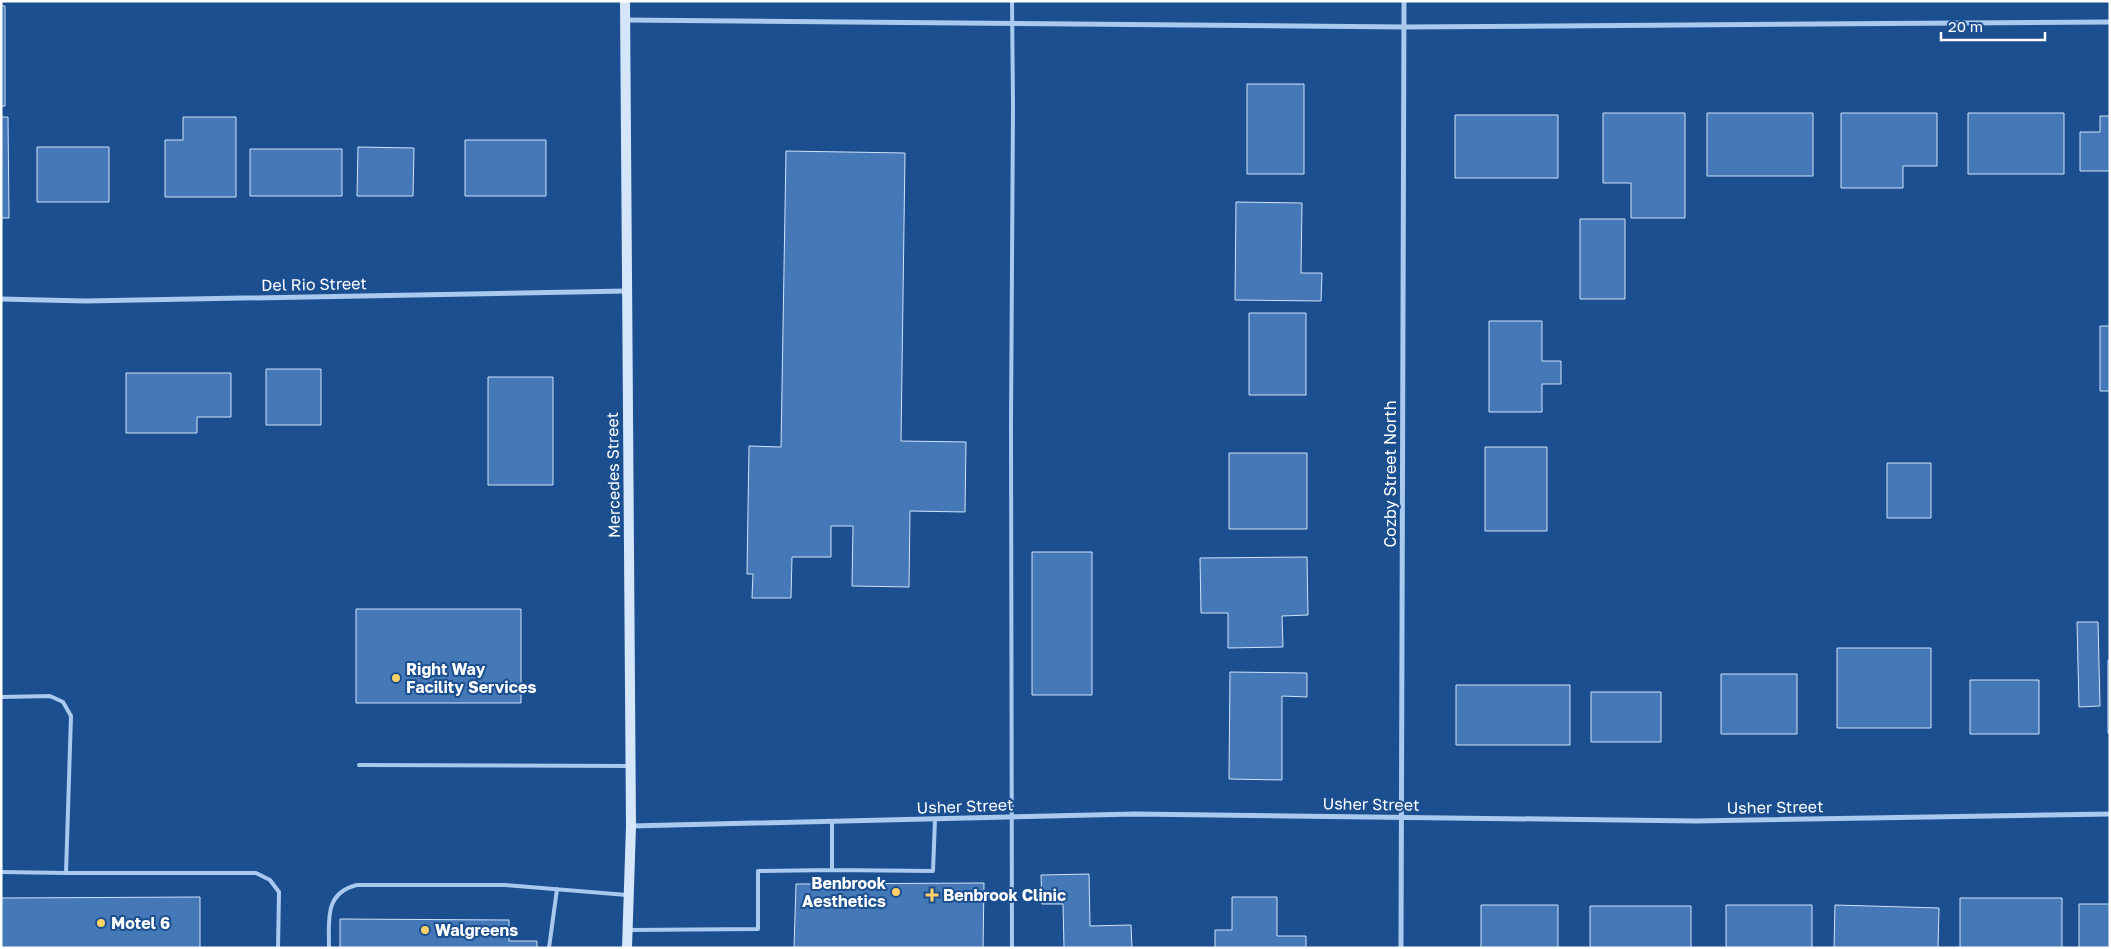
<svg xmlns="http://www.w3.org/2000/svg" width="2111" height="949" viewBox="0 0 2111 949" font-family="'Golos Text',sans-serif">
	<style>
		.building { fill: #4478b7; stroke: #cfe3fa }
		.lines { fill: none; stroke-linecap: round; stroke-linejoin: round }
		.lane { stroke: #a9c9ee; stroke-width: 4 }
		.street { stroke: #a9c9ee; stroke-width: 5 }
		.secondary { stroke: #d6e6fa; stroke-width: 10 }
		.poi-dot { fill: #ffd166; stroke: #1b4f8f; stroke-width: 2 }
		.labels { text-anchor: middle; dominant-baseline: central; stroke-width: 4; stroke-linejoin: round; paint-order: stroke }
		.street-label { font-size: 16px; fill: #fff; stroke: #1b4f8f }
		.poi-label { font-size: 16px; font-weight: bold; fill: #fff; stroke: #1b4f8f; text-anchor: start }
	</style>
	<rect width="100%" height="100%" fill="#1b4f8f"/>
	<path class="building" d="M1,6H5V106H1Z
		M1247,84H1304V174H1247Z
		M1603,113H1685V218H1631V183H1603Z
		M1707,113H1813V176H1707Z
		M1841,113H1937V166H1903V188H1841Z
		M1968,113H2064V174H1968Z
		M1455,115H1558V178H1455Z
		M2100,116H2110V171H2080V132H2100Z
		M1,117H8L9,218H1Z
		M183,117H236V197H165V140H183Z
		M465,140H546V196H465Z
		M37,147H109V202H37Z
		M358,147L414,148L413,196H357Z
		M250,149H342V196H250Z
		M786,151L905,153L901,441L966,442L965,512L910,511L909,587L852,586L853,526H831V557H792L791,598H752L753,574H747L749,446L781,447Z
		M1236,202L1302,203L1301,273H1322L1321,301L1235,300Z
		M1580,219H1625V299H1580Z
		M1249,313H1306V395H1249Z
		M1489,321H1542V361H1561V384H1542V412H1489Z
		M2100,326H2110V391H2100Z
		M266,369H321V425H266Z
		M126,373H231V417H197V433H126Z
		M488,377H553V485H488Z
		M1485,447H1547V531H1485Z
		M1229,453H1307V529H1229Z
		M1887,463H1931V518H1887Z
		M1032,552H1092V695H1032Z
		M1307,557L1308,615L1282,616L1283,647L1228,648V613H1201L1200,558Z
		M356,609H521V703H356Z
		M2077,622H2098L2100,706L2079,707Z
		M1837,648H1931V728H1837Z
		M2108,660H2110V733H2108Z
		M1230,672L1307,673V697L1282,696V780L1229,779Z
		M1721,674H1797V734H1721Z
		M1970,680H2039V734H1970Z
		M1456,685H1570V745H1456Z
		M1591,692H1661V742H1591Z
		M1089,874L1090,926L1131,925L1132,948H1064L1063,904H1042L1041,875Z
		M984,883L983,948H794L796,884Z
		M200,897V948H1V898Z
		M1232,897H1277V936H1306V948H1215V930H1232Z
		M1960,898H2062V948H1960Z
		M2079,904H2110V948H2079Z
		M1481,905H1558V948H1481Z
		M1726,905H1812V948H1726Z
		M1835,905L1939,908L1938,948H1834Z
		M1590,906H1691V948H1590Z
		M340,919L509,920V941H537V948H340Z"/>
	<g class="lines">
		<path class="lane" d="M1,697L50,696L63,702L71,716L66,873H256L270,880L279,892L278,948
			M359,765L628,766
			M832,870L933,871L935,819
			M1,872L66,873
			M628,930L758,929V871L832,870V822
			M329,948C329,920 324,893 357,885H505L627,895
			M549,948L557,889
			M1012,948L1011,423L1013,105L1012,1"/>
		<path class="street" d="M625,20L1405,27L2110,22
			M1,299L85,301L627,291
			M631,826L1135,814L1696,821L2110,814
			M1401,948L1404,1"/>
		<path class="secondary" d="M625,1L631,826L627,948"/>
	</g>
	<g class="poi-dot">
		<circle cx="396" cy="678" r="5"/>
		<circle cx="896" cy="892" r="5"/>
		<path d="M929.5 887.5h5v5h5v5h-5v5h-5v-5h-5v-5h5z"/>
		<circle cx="101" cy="923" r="5"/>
		<circle cx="425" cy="930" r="5"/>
	</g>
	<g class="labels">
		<g class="street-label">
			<text transform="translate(314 284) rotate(-1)">Del Rio Street</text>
			<text transform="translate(1390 474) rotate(-90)">Cozby Street North</text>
			<text transform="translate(613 475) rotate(-91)">Mercedes Street</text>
			<text transform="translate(1371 804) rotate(1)">Usher Street</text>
			<text transform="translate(965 806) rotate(-2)">Usher Street</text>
			<text transform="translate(1775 807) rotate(-1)">Usher Street</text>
		</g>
		<g class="poi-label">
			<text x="406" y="669">Right Way<tspan x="406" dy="18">Facility Services</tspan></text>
			<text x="886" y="883" text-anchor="end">Benbrook<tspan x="886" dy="18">Aesthetics</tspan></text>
			<text x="943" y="895">Benbrook Clinic</text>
			<text x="111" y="923">Motel 6</text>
			<text x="435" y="930">Walgreens</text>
		</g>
	</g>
	<rect width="2111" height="949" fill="none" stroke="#ffffff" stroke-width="5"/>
	<path d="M1941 32v8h104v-8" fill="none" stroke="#ffffff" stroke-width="2.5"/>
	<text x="1948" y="32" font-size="15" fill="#ffffff" stroke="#1b4f8f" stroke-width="4" paint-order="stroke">20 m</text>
</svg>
